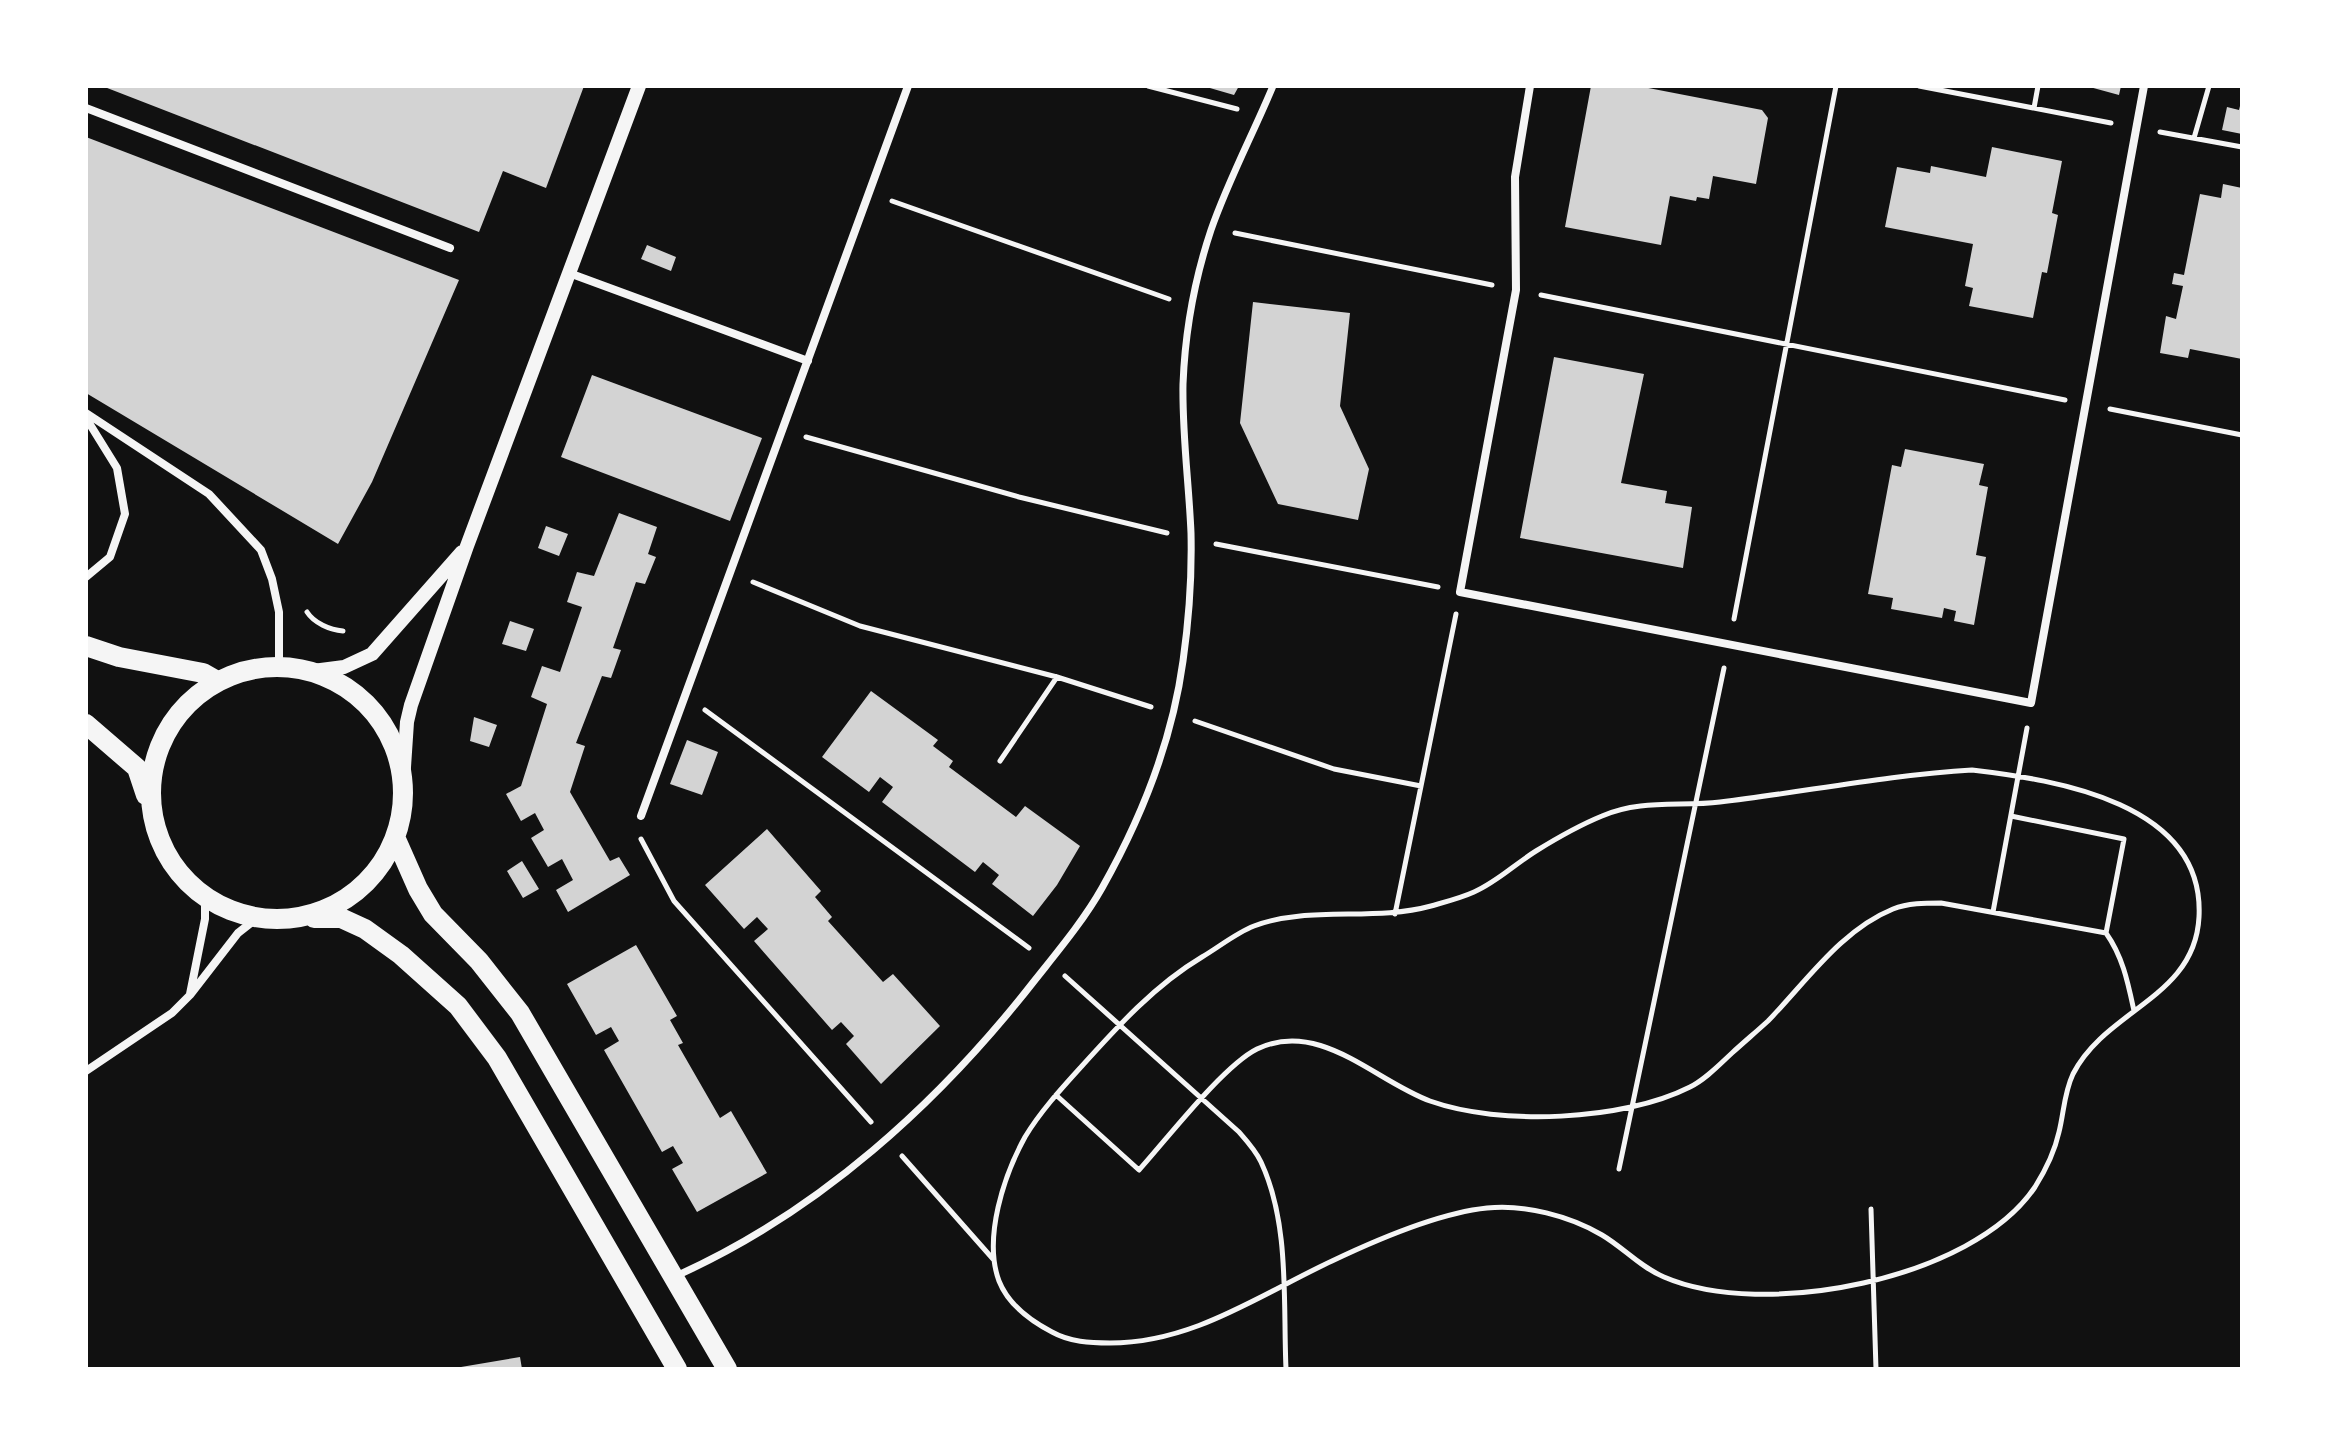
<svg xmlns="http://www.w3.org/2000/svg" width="2328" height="1455" viewBox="0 0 2328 1455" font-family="Georgia,serif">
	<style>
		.building { fill: #d3d3d3 }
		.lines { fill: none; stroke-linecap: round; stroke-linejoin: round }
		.path { stroke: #f5f5f5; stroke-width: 5 }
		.pedestrian { stroke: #f5f5f5; stroke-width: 7 }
		.minor { stroke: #f5f5f5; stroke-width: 8 }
		.tertiary { stroke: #f5f5f5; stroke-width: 14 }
		.primary { stroke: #f5f5f5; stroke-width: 20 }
	</style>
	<rect width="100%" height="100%" fill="#111"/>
	<path class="building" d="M102,86H584L546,188L503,171L479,232Z
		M1203,86H1239L1234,95Z
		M1591,86H1638L1762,110L1768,118L1756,184L1713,176L1709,199L1697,197L1696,201L1670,196L1661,245L1565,227Z
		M2086,86H2121L2119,95Z
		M2241,102L2242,134L2222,130L2227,107L2239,110Z
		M86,137L459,280L372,482L338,544L86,393Z
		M1992,147L2062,161L2052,213L2058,215L2047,273L2042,272L2033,318L1969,306L1973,288L1965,286L1973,244L1885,227L1897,167L1930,173L1931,166L1986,177Z
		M2223,184L2242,188V359L2190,349L2188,358L2160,353L2166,316L2176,319L2183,286L2172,284L2174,273L2184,275L2200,194L2221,198Z
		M647,245L676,257L671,271L641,259Z
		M1253,302L1350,313L1340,406L1369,469L1358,520L1278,504L1240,423Z
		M1554,357L1644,374L1621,483L1667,491L1665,503L1692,507L1683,568L1520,538Z
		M592,375L762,438L730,521L561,457Z
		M1905,449L1984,464L1979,485L1988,487L1976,555L1986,557L1974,625L1954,621L1956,611L1944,608L1942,618L1891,609L1893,598L1868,594L1892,465L1901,467Z
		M619,513L657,527L648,554L656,557L645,584L636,582L613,648L621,650L611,678L602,676L576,743L585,746L570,792L610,861L619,857L630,875L568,912L556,890L573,880L562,859L548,867L531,838L544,830L535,813L521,821L506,794L521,786L547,704L531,697L542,666L560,672L582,607L567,602L577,572L594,576Z
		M546,526L568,534L559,556L538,548Z
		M510,621L534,629L526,651L502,644Z
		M871,691L938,740L933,746L953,761L949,767L1016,817L1025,806L1080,846L1057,885L1033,916L992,884L999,875L983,862L975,872L882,802L893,787L880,777L869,792L822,757Z
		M474,717L497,725L489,747L470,741Z
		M687,740L718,752L702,795L670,784Z
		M767,829L821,891L815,897L832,917L828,921L883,982L893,974L940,1026L881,1084L846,1044L854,1036L841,1022L832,1030L754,941L768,929L757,917L744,929L705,885Z
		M522,861L539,889L523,898L507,871Z
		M636,945L677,1016L670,1020L683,1043L678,1045L720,1118L731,1111L767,1173L697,1212L672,1169L683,1163L673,1146L662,1152L604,1050L619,1041L611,1027L596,1035L567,984Z
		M520,1357L522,1369H461V1367Z"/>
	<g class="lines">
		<path class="path" d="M1148,86L1237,109
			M1919,86L2111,123
			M2034,108L2038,86
			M2160,132L2242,147
			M2194,138L2209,86
			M892,201L1169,299
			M1235,233L1492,285
			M1541,295L2065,400
			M2110,409L2242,435
			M806,437L1019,497L1167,533
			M1216,544L1438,587
			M753,582L860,626L1057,677L1151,707
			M307,612C314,623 330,630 343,631
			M1734,619L1836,86
			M705,710L1029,948
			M1195,721L1334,769L1421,786
			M1000,761L1057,677
			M1972,770C2057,780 2205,803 2199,917C2195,998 2106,1009 2073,1074C2064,1093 2064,1112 2059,1132C2055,1150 2045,1171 2035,1187C1973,1280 1763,1320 1664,1277C1640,1267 1624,1248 1602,1235C1570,1216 1524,1204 1487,1208C1438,1213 1376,1240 1332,1261C1259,1295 1193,1343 1110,1343C1090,1343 1070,1342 1052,1332C1031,1321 1008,1304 999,1281C983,1238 1004,1175 1025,1137C1040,1112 1061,1089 1081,1067C1118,1026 1155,985 1202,957C1219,947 1236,933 1254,926C1310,905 1373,922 1431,906C1445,902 1461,898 1474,892C1497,882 1515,864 1536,851C1557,838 1580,825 1602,816C1641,799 1680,807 1720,802C1804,792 1888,775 1972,770Z
			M2011,816L2124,839L2106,933
			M641,839L674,901L871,1122
			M1993,912L2027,728
			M1395,914L1456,614
			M1065,976L1239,1132C1247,1141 1256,1151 1261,1162C1290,1224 1283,1302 1286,1369
			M1056,1095L1139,1170C1167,1139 1223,1066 1257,1049C1320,1019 1375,1081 1430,1101C1500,1126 1623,1121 1690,1087C1706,1079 1719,1065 1732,1053C1744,1042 1756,1032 1768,1021C1806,982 1841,930 1893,909C1908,903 1925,903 1941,903L2106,933C2123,957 2128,983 2134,1011
			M902,1156L993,1259
			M1619,1169L1724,668
			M1871,1209L1876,1369"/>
		<path class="pedestrian" d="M676,1276C819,1212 939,1103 1035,980C1058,951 1084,920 1102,888C1142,817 1172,742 1183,661C1189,619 1192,576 1191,533C1189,484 1182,434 1183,384C1185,333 1195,278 1211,230C1228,181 1253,134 1273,86"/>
		<path class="minor" d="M1530,86L1515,177L1516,290L1460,592L2031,703L2144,86
			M86,108L450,248
			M569,273L808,361
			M86,413L209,494L261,550L272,579L279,612V666
			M86,418L117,468L125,514L110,557L86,577
			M641,816L908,86
			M190,994L205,919V901L191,886
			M86,1071L172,1013L190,995L238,933L252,922L267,919"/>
		<path class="tertiary" d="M313,671L344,667L372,654L462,552
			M403,782L407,722L411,705L467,546L639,86"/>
		<path class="primary" d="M86,646L119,657L203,673L217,681
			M151 793a126 126 0 1 1 252 0a126 126 0 1 1-252 0Z
			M86,724L137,768L146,795
			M395,837L418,889L433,914L479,961L520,1013L727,1369
			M314,918H341L365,929L401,955L458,1006L497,1058L677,1369"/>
	</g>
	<rect width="2328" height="1455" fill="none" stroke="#ffffff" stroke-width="176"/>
</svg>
